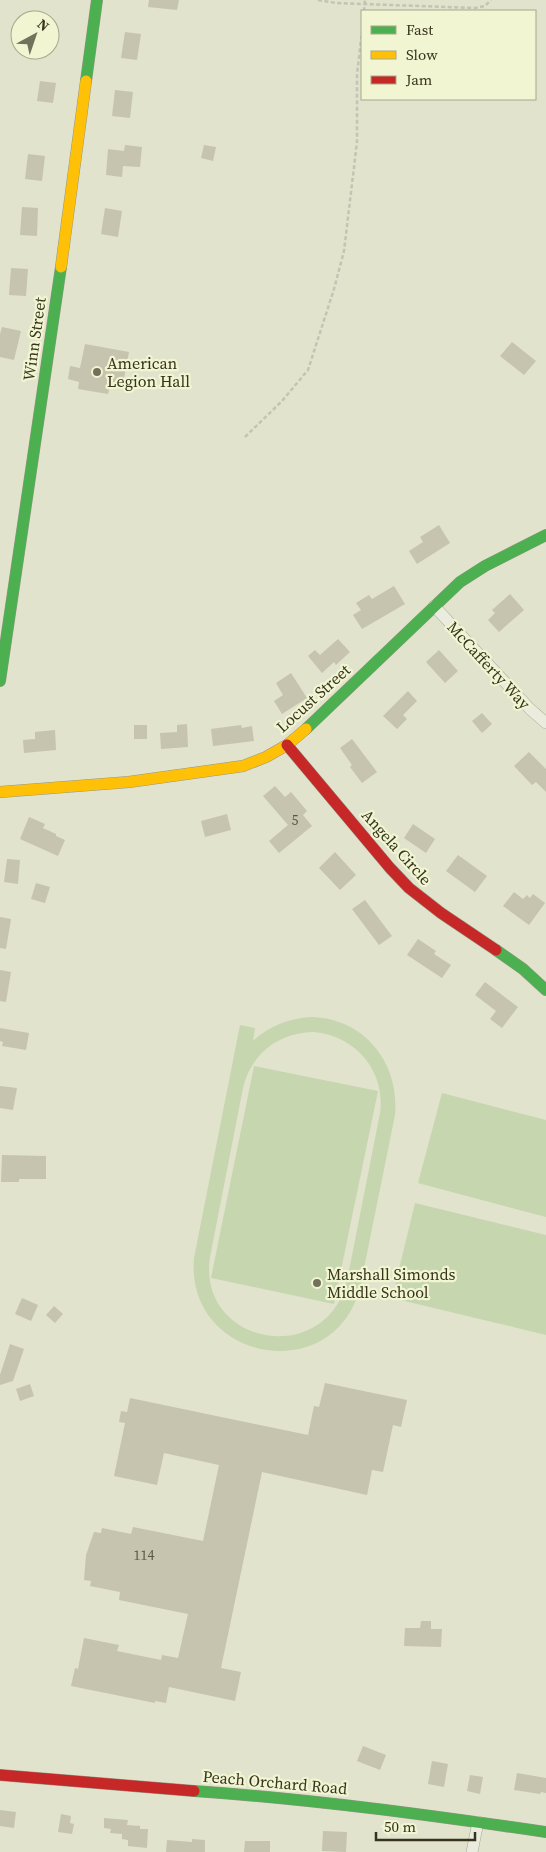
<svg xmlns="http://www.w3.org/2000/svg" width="546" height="1852" viewBox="0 0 546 1852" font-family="'Source Serif 4',serif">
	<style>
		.green { fill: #c6d6af; fill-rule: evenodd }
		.building { fill: #c6c4ae }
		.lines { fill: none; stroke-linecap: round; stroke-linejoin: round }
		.street-casing { stroke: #a7a896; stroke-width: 12 }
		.fast-casing { stroke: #979786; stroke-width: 12 }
		.slow-casing { stroke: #979786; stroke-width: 12 }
		.jam-casing { stroke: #979786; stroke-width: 12 }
		.path { stroke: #c2c4b4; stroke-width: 2.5; stroke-dasharray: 4 2.5; stroke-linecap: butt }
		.street { stroke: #eaecde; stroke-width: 11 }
		.fast { stroke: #4caf50; stroke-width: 11 }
		.slow { stroke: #ffc107; stroke-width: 11 }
		.jam { stroke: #c62828; stroke-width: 11 }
		.poi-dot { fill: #72715b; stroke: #f1f5d2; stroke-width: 2 }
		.labels { text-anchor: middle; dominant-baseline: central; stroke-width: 4.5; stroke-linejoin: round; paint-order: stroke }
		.number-label { font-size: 14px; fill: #5b5842 }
		.street-label { font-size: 16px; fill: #37341e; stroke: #f1f5d2 }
		.poi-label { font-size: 16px; fill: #37341e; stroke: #f1f5d2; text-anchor: start }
	</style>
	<rect width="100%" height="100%" fill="#e1e3cd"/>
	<path class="green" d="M309,1017C364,1017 400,1063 395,1115L360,1288C333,1389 185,1361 194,1258L240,1025L255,1028L253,1041C269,1026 288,1019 309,1017ZM313,1032C355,1035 386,1071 380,1113L347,1281C325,1369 197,1345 210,1257L243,1088C251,1054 278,1033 313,1032Z
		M254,1066L378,1091L334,1304L211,1278Z
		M442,1093L546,1120V1217L418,1183Z
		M415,1203L546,1235V1335L392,1298Z"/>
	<path class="building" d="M149,0H179L177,10L148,7Z
		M125,32L141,34L137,60L121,58Z
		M40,81L56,83L53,103L37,101Z
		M115,90L133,92L130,118L112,116Z
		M125,145L142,147L140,167L123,166L122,177L106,175L108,149L124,151Z
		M204,145L216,147L213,161L201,158Z
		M28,154L45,156L42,181L25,179Z
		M22,207L38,208L37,236L20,235Z
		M105,208L122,211L118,237L101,234Z
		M11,268L28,269L26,296L9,295Z
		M2,327L21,331L14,360L0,357V334Z
		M512,342L536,361L524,375L500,356Z
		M85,344L129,352L122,388L110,386L108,394L78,389L79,382L68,379L70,366L80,368Z
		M439,525L450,543L417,564L409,551L423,542L420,537Z
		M394,586L405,604L362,629L353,615L361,610L356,603L369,595L372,599Z
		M510,594L524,610L499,632L488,620L495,613L492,610Z
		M338,639L350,652L336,665L334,662L322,673L308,656L315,650L320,655Z
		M439,650L458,671L445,683L426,662Z
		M291,673L307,698L282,714L274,701L283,695L276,683Z
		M408,691L417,701L403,715L407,719L397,729L383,716Z
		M482,713L492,724L482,733L472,721Z
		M187,724L188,747L161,749L160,733L177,732V725Z
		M134,725H147V739H134Z
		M241,725L242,728L252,726L254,741L213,746L211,729Z
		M55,730L56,750L24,753L23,740L35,739V732Z
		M352,739L377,772L362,783L350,767L352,765L340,748Z
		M529,752L546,769V792L536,782L532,785L514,766Z
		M275,786L285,797L291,792L307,811L303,815L312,826L279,853L269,841L288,825L263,796Z
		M227,814L231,830L205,837L201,821Z
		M29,817L45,824L43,828L56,834V836L65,840L58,856L20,839Z
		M413,824L435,839L426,853L404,838Z
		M335,852L356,875L340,890L319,868Z
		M458,855L487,876L475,892L446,871Z
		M7,859L20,860L18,884L4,882Z
		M36,883L50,887L45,903L31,899Z
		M514,892L523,899L527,895L530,898L533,894L545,903L529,925L503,906Z
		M365,900L392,936L379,945L352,909Z
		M0,917L11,919L6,949L0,948Z
		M418,939L436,951L434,954L451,965L442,978L407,955Z
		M0,970L11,972L6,1002L0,1001Z
		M485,982L518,1007L502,1028L490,1019L496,1011L475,995Z
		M0,1028L29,1033L26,1050L2,1046L3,1042L0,1041Z
		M0,1086L17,1088L13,1110L0,1108Z
		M2,1155L46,1156V1179H19V1182H1Z
		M22,1298L38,1305L31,1321L15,1314Z
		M54,1306L63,1314L55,1323L46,1315Z
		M10,1344L24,1349L13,1381L0,1385V1375Z
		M325,1383L407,1400L401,1427L393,1425L383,1472L372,1470L367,1495L262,1472L221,1668L241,1672L235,1701L169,1687L166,1703L155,1701V1703L71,1686L75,1668L78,1669L84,1638L119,1645L117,1651L161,1660L162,1655L178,1658L188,1614L119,1600L120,1592L90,1586L91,1581L84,1580L86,1555L94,1532L101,1533L102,1528L131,1534L133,1527L203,1541L219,1465L164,1453L157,1485L114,1476L125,1423L119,1422L121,1411L127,1412L130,1398L308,1435L314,1406L319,1407Z
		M30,1384L34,1396L20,1401L16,1389Z
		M421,1621H431V1629H442L441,1647L404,1646L405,1628H420Z
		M363,1746L386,1755L380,1770L357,1761Z
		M432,1761L448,1764L444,1787L428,1784Z
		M517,1773L546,1778V1793L541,1792L540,1794L514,1790Z
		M470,1775L483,1777L480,1794L467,1791Z
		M0,1810L16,1812L14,1828L0,1826Z
		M61,1814L71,1816L70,1823L74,1824L72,1834L58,1832Z
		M104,1818L128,1820L127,1825L140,1826V1829H148L147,1848L128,1846V1840L122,1839V1834L110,1833L111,1829L104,1828Z
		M323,1831L347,1832L346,1852L322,1851Z
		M192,1839L205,1840V1852H166L167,1840L192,1842Z
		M245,1841H270V1852H244Z"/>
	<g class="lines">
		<g class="street-casing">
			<path id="street" d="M434,606L530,709L546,723
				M472,1852L478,1822"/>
		</g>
		<g class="fast-casing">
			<path id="fast" d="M86,81L97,0
				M0,681L61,267
				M306,729L460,582L485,566L546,535
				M496,950L523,969L546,990
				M194,1791C312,1799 429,1815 546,1832"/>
		</g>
		<g class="slow-casing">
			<path id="slow" d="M61,267L86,81
				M0,792L129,782L243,766L266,757L287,745L306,729"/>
		</g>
		<g class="jam-casing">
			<path id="jam" d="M287,745L390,868L409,888L441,913L496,950
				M0,1775L194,1791"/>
		</g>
		<path class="path" d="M318,0L336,3L475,8L485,6L491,0
			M364,11L365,0
			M245,437L282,401L308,370L334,289L344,251L357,142V74L362,32"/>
		<use href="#street" class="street"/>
		<use href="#fast" class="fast"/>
		<use href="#slow" class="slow"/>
		<use href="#jam" class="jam"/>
	</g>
	<g class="poi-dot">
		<circle cx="97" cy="372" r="5"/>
		<circle cx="317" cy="1283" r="5"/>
	</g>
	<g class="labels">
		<g class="number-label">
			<text x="295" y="820">5</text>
			<text x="144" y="1555">114</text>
		</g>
		<g class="street-label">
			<text transform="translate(34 339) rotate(-82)">Winn Street</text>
			<text transform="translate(489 665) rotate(47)">McCafferty Way</text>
			<text transform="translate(313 698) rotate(-42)">Locust Street</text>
			<text transform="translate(397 847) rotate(48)">Angela Circle</text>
			<text transform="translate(275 1782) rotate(5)">Peach Orchard Road</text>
		</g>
		<g class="poi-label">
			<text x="107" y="363">American<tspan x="107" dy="18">Legion Hall</tspan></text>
			<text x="327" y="1274">Marshall Simonds<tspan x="327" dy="18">Middle School</tspan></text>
		</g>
	</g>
	<rect x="361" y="10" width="175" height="90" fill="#f1f5d2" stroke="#a7a88a"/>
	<rect x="371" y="26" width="25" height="8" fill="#4caf50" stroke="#a7a88a"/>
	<text x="406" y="35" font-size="15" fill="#37341e">Fast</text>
	<rect x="371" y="51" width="25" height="8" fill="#ffc107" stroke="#a7a88a"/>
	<text x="406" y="60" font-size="15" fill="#37341e">Slow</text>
	<rect x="371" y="76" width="25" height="8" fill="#c62828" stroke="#a7a88a"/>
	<text x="406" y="85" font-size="15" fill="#37341e">Jam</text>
	<g transform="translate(35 35) rotate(40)"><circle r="24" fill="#f1f5d2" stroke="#a7a88a"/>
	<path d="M0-4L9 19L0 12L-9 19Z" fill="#72715b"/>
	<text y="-8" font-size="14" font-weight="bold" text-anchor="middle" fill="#37341e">N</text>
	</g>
	<path d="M376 1832v8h99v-8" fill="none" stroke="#37341e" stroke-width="2.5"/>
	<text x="384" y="1832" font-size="15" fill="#37341e" stroke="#f1f5d2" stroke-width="4" paint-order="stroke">50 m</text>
</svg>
